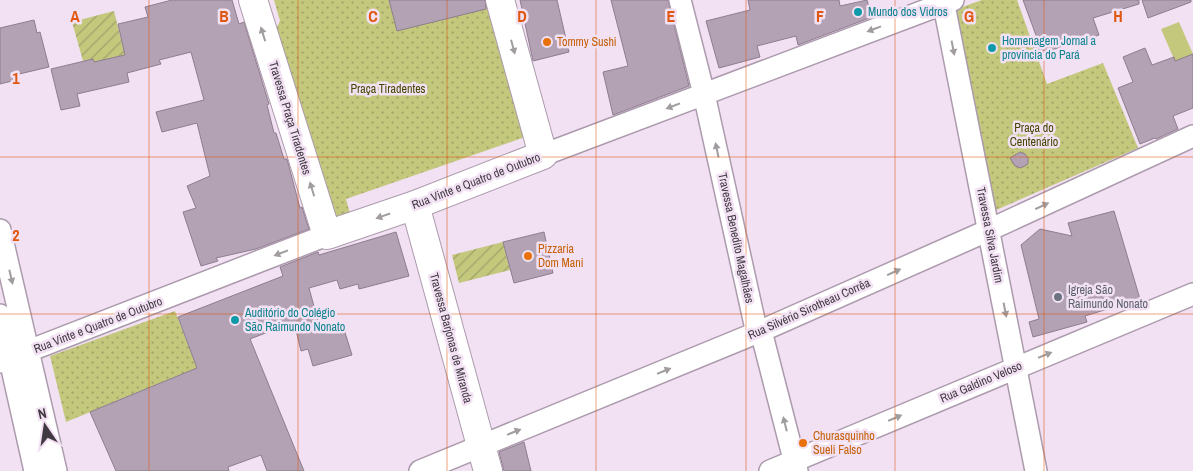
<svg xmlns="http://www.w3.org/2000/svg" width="1193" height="471" viewBox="0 0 1193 471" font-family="'Archivo Narrow',sans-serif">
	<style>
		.grass { fill: #c3c87d }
		.park { fill: url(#park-dots) }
		.garden { fill: url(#garden-furrows) }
		.building { fill: #b3a2b4; stroke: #8d7d8e }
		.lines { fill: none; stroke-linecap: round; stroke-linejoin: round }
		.street-casing { stroke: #ac9bad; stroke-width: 24 }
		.secondary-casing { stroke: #ac9bad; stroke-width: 30 }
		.street { stroke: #fff; stroke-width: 21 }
		.secondary { stroke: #fff; stroke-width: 28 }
		.oneway { fill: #a09ca0 }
		.grid { fill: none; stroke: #e0570f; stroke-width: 1; stroke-opacity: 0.55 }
		.culture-dot { fill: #0f9aa8; stroke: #f2e0f3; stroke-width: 2 }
		.food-dot { fill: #e8710a; stroke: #f2e0f3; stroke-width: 2 }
		.worship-dot { fill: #6b7280; stroke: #f2e0f3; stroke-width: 2 }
		.labels { text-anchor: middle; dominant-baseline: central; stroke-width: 5; stroke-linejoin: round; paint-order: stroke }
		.culture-label { font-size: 12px; fill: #0d838f; stroke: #f2e0f3; text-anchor: start }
		.food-label { font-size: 12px; fill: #c56008; stroke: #f2e0f3; text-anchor: start }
		.park-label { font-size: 12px; fill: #454700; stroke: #f2e0f3 }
		.street-label { font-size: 12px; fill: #403941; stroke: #f2e0f3 }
		.worship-label { font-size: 12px; fill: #5b616d; stroke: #f2e0f3; text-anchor: start }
		.grid-label { font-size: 16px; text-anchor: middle; font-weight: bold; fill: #e0570f; stroke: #f2e0f3; stroke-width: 5; stroke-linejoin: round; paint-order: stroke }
	</style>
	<defs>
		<pattern id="park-dots" width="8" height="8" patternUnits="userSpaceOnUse" patternTransform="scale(1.25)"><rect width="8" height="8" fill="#c3c87d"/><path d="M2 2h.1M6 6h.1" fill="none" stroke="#a0a368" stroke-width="1.8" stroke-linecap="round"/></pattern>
		<pattern id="garden-furrows" width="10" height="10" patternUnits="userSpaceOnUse" patternTransform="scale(1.25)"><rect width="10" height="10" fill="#c3c87d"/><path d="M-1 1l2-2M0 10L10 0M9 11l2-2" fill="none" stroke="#a0a368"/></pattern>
	</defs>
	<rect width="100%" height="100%" fill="#f2e0f3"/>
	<path class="grass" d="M1179,22L1193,54V103L1161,29Z"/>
	<path class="park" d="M274,0H490L525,137L346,199L350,214L334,219L276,29L280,21Z
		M982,0H1017L1047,84L1103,63L1138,148L996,210L954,10Z
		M175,311L197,368L66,422L50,356Z"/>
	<path class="garden" d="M114,11L125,55L94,62L93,59L83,61L72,22Z
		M503,242L510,270L459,283L452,255Z"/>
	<path class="building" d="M172,0H232L239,24L244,22L269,104L267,105L274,133H276L284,159H287L300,208L302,207L309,229L256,249L216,258L218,261L201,266L183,212L196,208L187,186L210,176L197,123L162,132L156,112L204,100L191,52L159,60L161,64L127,73L129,82L77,94L80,106L61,110L51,69L93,59L94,62L125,55L118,24L148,17L145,7Z
		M389,0H485L486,9L397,31Z
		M520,0H557L569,52L533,61Z
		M611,0H668L689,86L613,115L603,72L628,66Z
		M748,0H839L840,6L867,0L872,17L798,45L796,36L757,46L760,57L719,68L706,21L750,10Z
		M1023,0H1139V4L1093,18L1099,35L1084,41L1083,38L1037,56L1031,40L1037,38Z
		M1142,0H1191V2L1148,18Z
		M34,20L37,33L40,32L49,67L15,75L16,80L0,84V28Z
		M1145,48L1152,65L1174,57L1175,61L1193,54V108L1173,116L1178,129L1156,139L1155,138L1140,144L1118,88L1133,82L1123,57Z
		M1020,152L1025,154L1028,158V164L1021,168L1015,166L1010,158Z
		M1114,211L1140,299L1085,316L1087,322L1033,337L1029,322L1039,319L1021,245L1040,229L1072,236L1068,223Z
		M396,232L409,276L359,289L358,284L340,289L337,280L309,288L321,332L343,326L352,355L313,366L308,349L301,351L294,322L250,339L304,471H267L261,455L228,467L229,471H116L90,412L197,368L178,317L283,276L280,267L318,252L319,255Z
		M544,232L553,273L514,283L503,242Z
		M524,442L531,471H504L499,452Z"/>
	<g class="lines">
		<g class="street-casing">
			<path id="street" d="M680,0L704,94L756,329L761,331L797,471
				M943,0L1036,471
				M543,155L953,0
				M0,230L56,471
				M0,315L35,471
				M0,362L327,235
				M420,471L761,331L989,230L1193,136
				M770,471L1193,294"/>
		</g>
		<g class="secondary-casing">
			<path id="secondary" d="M253,0L327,235L415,205L543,155L500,0
				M415,205L488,471"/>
		</g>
		<use href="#street" class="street"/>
		<use href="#secondary" class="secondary"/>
	</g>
	<defs><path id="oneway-solid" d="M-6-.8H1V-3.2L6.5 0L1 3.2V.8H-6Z" transform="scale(1.25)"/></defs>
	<g class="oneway">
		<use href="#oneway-solid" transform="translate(874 29) rotate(159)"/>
		<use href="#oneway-solid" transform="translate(263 34) rotate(-107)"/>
		<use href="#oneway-solid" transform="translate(513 47) rotate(75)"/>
		<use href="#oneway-solid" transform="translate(953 48) rotate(79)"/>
		<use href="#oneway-solid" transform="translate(673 106) rotate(159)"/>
		<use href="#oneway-solid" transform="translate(717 150) rotate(-102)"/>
		<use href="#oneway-solid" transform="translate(312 189) rotate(-107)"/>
		<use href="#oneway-solid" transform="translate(1042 206) rotate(-25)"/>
		<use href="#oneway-solid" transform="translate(383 216) rotate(161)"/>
		<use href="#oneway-solid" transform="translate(281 253) rotate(159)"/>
		<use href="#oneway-solid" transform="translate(894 272) rotate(-24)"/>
		<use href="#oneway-solid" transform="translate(11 277) rotate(77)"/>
		<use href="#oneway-solid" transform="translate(1005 310) rotate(79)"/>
		<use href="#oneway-solid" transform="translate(1045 355) rotate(-22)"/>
		<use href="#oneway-solid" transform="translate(664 371) rotate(-22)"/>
		<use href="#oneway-solid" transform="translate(895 418) rotate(-23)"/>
		<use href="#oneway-solid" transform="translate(785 424) rotate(-104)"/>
		<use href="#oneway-solid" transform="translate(514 432) rotate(-22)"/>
	</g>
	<path class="grid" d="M149,0V471M298,0V471M447,0V471M596,0V471M746,0V471M895,0V471M1044,0V471M0,157H1193M0,314H1193"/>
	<g class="culture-dot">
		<circle cx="858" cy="12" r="5"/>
		<circle cx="992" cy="48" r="5"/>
		<circle cx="235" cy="320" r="5"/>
	</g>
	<g class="food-dot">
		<circle cx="547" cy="42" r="5"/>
		<circle cx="528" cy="256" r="5"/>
		<circle cx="803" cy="443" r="5"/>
	</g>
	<circle class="worship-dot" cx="1058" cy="297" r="5"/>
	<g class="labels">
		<g class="culture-label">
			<text x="868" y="12">Mundo dos Vidros</text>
			<text x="1002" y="41">Homenagem Jornal a<tspan x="1002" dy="14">província do Pará</tspan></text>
			<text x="245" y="313">Auditório do Colégio<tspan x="245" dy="14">São Raimundo Nonato</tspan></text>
		</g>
		<g class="food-label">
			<text x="557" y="42">Tommy Sushi</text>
			<text x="538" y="249">Pizzaria<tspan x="538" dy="14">Dom Mani</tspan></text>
			<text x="813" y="436">Churasquinho<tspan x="813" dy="14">Sueli Falso</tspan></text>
		</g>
		<g class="park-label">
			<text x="388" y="89">Praça Tiradentes</text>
			<text x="1034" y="128">Praça do<tspan x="1034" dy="14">Centenário</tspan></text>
		</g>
		<g class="street-label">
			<text transform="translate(290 118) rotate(73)">Travessa Praça Tiradentes</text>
			<text transform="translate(476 181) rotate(-21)">Rua Vinte e Quatro de Outubro</text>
			<text transform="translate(990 235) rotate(79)">Travessa Silva Jardim</text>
			<text transform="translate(736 238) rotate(78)">Travessa Benedito Magalhães</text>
			<text transform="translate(809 309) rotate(-24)">Rua Silvério Sirotheau Corrêa</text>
			<text transform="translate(98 325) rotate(-21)">Rua Vinte e Quatro de Outubro</text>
			<text transform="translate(451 338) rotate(75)">Travessa Barjonas de Miranda</text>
			<text transform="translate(981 382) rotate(-23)">Rua Galdino Veloso</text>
		</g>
		<g class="worship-label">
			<text x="1068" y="290">Igreja São<tspan x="1068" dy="14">Raimundo Nonato</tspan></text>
		</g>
	</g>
	<g class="grid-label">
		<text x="75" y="22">A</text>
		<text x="224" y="22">B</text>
		<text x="373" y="22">C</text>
		<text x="522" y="22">D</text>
		<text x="671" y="22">E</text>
		<text x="820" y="22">F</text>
		<text x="969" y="22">G</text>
		<text x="1118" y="22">H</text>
		<text x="16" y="84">1</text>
		<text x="16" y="241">2</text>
	</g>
	<g transform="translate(45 426) rotate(347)" stroke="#f2e0f3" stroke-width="4" paint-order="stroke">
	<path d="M0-4L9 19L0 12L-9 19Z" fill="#403941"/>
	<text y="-8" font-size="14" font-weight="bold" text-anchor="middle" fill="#403941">N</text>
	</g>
</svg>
